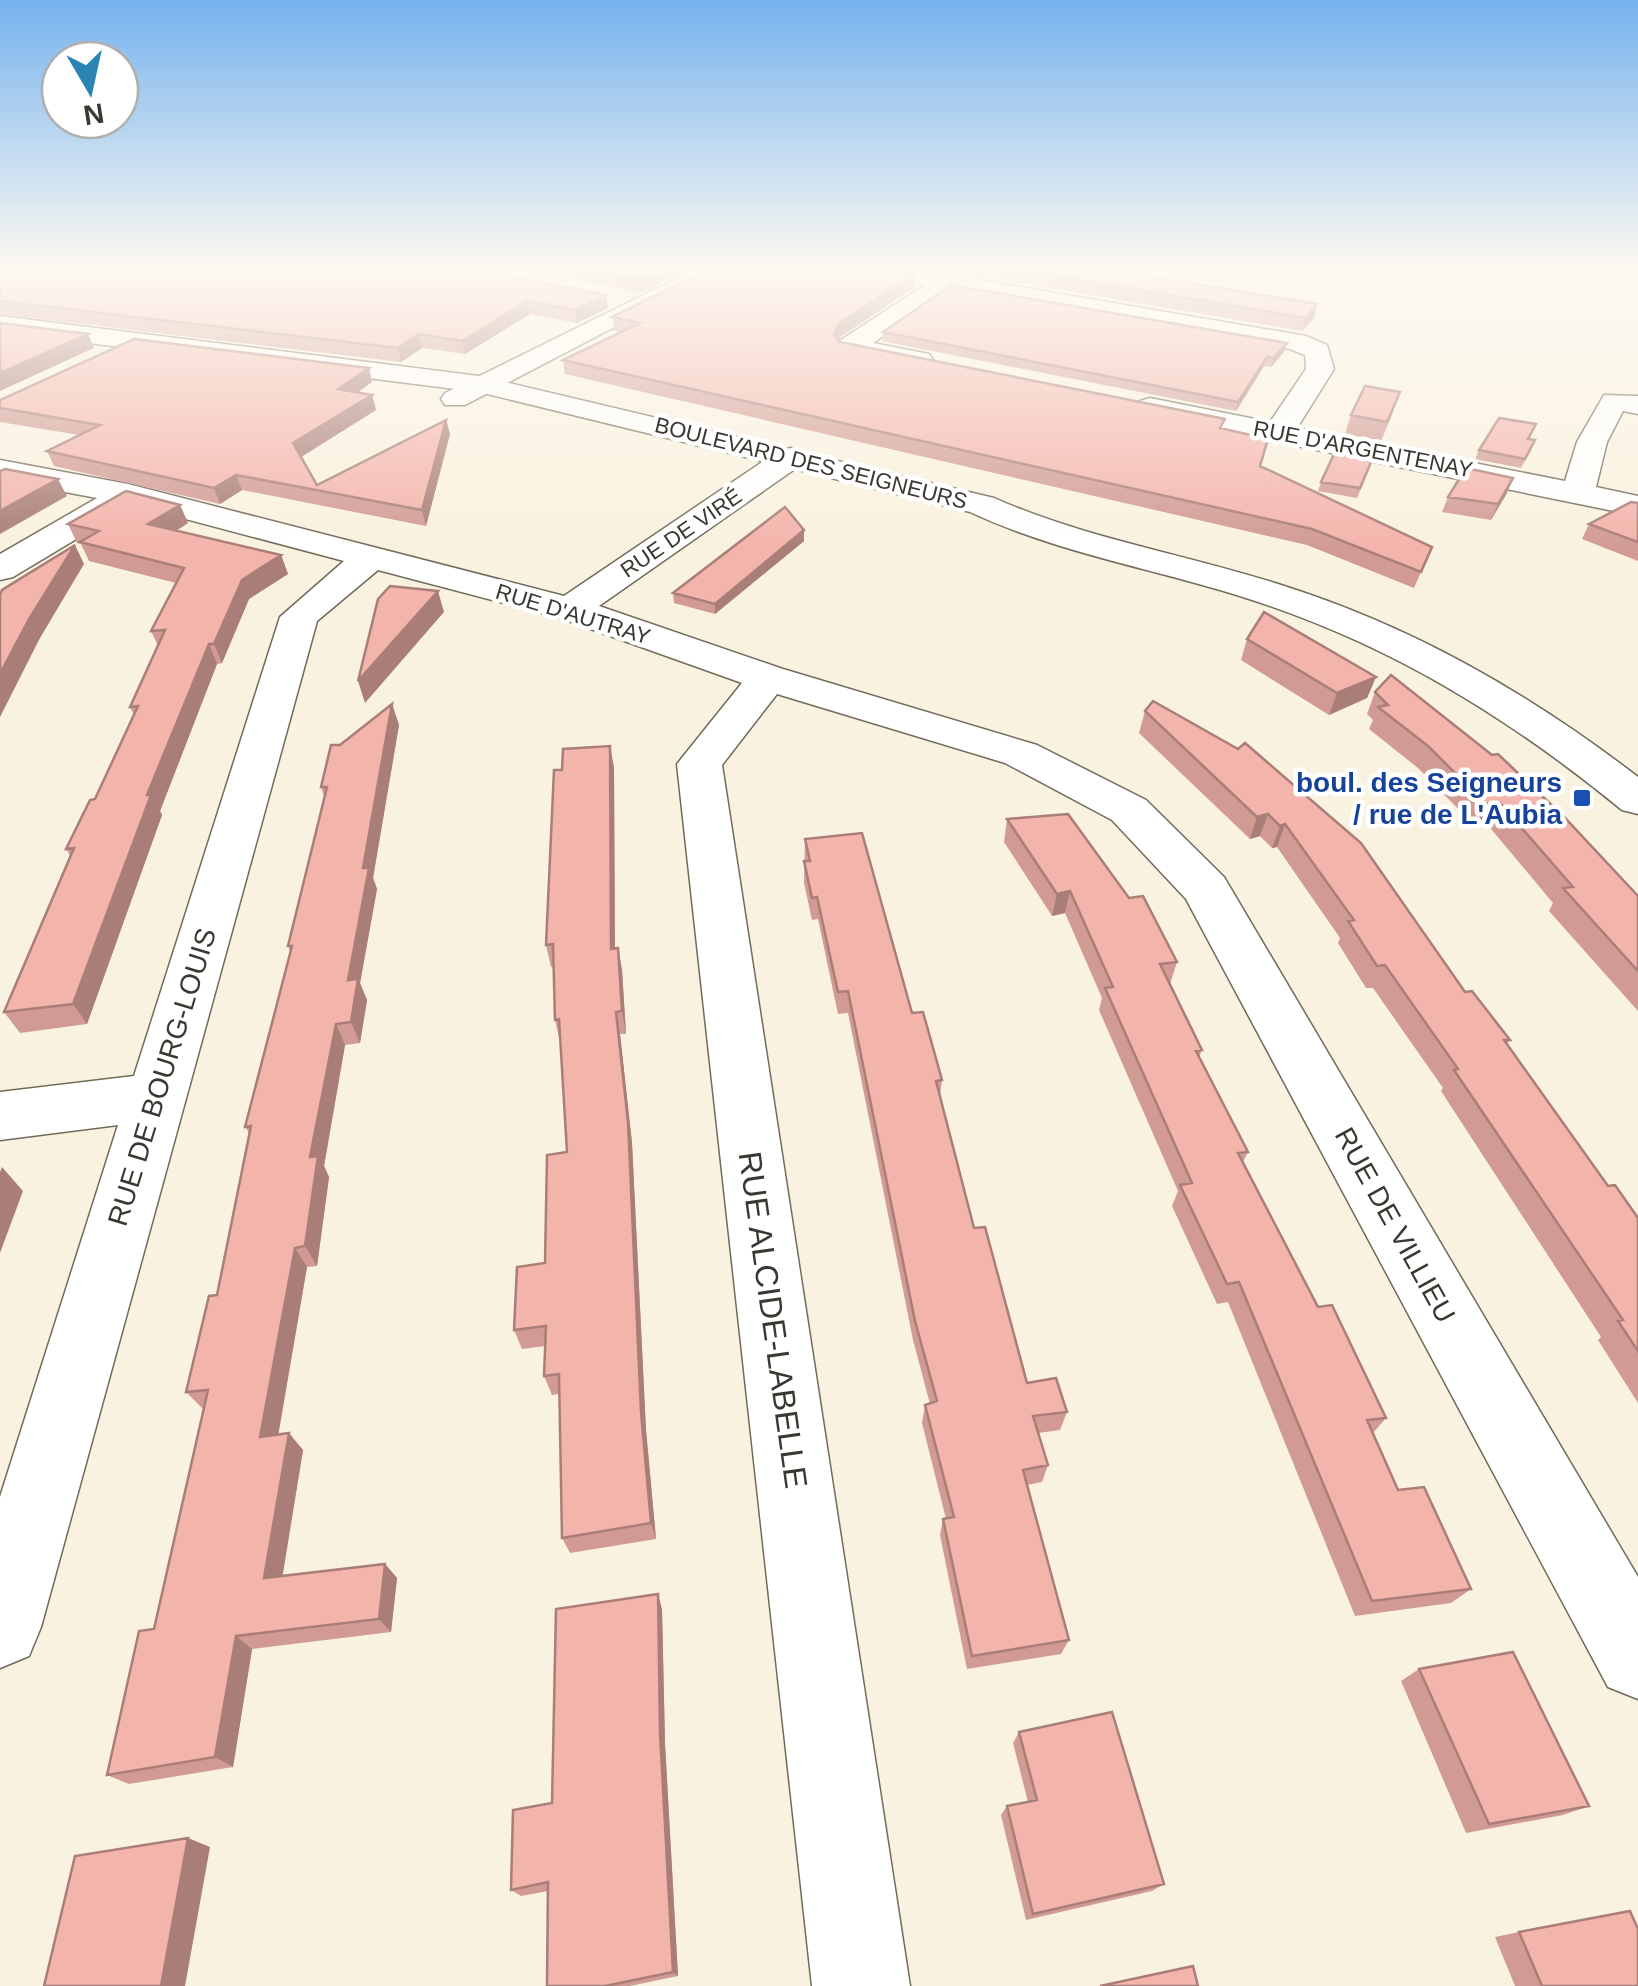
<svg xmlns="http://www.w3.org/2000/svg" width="1638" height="1986" viewBox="0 0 1638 1986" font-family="Arial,sans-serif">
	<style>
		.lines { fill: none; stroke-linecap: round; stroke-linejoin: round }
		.minor-casing { stroke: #716b5a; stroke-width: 3 }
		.tertiary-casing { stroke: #716b5a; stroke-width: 3 }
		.minor { fill: #fff; fill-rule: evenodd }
		.tertiary { fill: #fff; fill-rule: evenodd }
		.wall { fill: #d19b94 }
		.shaded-wall { fill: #aa7e78 }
		.building { fill: #f3b4ac; stroke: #aa7e78; stroke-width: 2.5 }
		.transit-dot { fill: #1a4fb4; stroke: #fff; stroke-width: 4 }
		.labels { text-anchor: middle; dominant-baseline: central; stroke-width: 9; stroke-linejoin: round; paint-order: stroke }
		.far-street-label { font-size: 22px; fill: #3b3831; stroke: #fff }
		.transit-label { font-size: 28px; font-weight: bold; fill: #164399; stroke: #fff; text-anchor: end }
		.street-label { font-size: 28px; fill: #3b3831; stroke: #fff }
		.near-street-label { font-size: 32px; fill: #3b3831; stroke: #fff }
	</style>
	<rect width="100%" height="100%" fill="#faf2e0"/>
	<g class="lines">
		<g class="minor-casing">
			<path id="minor" d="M694,270H724L465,405H445L441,399L445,393Z
				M869,270H922L1306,336L1327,345L1334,369L1297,428L1565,481L1577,442L1604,395L1638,396V414L1623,411L1607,442L1596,487L1638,496V516L1150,416L1140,413L1135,407L1140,401L1150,398L1270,422L1306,369L1305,355L1290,349L950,289L873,343L929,354L933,360L929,366L919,368L841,352L837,346L841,340L925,285L873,275Z
				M791,448L802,450L807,457L802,464L599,606L783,669L1037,745L1146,800L1224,877L1638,1577V1699L1608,1687L1186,899L1112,820L1005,763L777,694L722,765L910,1986H812L677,764L742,683L557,617L378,570L317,621L41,1627L29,1656L0,1668V1497L118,1125L0,1140V1092L134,1076L280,617L344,561L133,505L13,577L0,580V554L97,498L0,480V460L128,484L564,596L780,450Z"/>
		</g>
		<g class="tertiary-casing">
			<path id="tertiary" d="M0,316L479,376L994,498C1084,538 1184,554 1278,584C1412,626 1527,692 1638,777V814L1622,810C1507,716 1388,643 1246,598C1155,569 1058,553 970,512L479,392L0,332Z"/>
		</g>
		<use href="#minor" class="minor"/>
		<use href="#tertiary" class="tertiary"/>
	</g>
	<path class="wall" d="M0,270H482L608,308L577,323L530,314L465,354L422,348L401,362L0,314Z
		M529,270H685L640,293Z
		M945,270H1112L1317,304L1314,318L1302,331Z
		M915,287L838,339L840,342L1223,429L1260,466L1432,547L1414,588L1307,545L565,374L563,360L620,332L614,331L612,317Z
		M883,332L1287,343L1284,352L1271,367L1264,366L1236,411L882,341Z
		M369,368L372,382L358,392L372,395L376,410L300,457L317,485L446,420L450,434L426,526L242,490L220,504L54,466L47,451L79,435L0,422V400Z
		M1394,410L1381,441L1345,434L1351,415Z
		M1479,450H1531L1521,468L1475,459Z
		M1371,465L1357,498L1318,491L1321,482Z
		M1507,493L1491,520L1442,512L1448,497Z
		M1638,503V561L1582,539L1589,524Z
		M180,505L188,523L176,531L281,555L288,574L249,599L222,663L217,664L160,811L162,815L87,1024L20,1033L4,1012L71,857L66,849L95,799L134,715L130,707L158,646L151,631L176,583L89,561L81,544L77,543L68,524Z
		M804,530V541L715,614L674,603L673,593Z
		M1247,639L1376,677L1367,698L1329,715L1241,660Z
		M1375,692L1638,896V1011L1549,911L1553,903L1487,824L1475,826L1418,768L1369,729L1373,720L1367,714Z
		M1153,701L1465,992L1510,1040L1507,1044L1608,1186L1638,1218V1403L1598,1340L1601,1337L1441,1091L1443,1088L1373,988H1366L1338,943L1340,938L1277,847L1272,848L1260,836L1250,839L1139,733L1145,711Z
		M392,704L399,725L373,878L377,889L360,983L367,1000L360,1043L345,1045L324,1166L329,1177L317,1266L307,1267L278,1435L303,1450L282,1576L385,1564L397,1578L391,1632L252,1649L233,1767L129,1784L107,1775L154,1629L204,1410L186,1392L217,1295L250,1134L245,1127L290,951L288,946L324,796L321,787L340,745Z
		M610,746L614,768L615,948H618L622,970L626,1034H620L632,1143L646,1430L656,1539L570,1553L562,1538L559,1394L552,1395L544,1376L545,1346L522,1349L514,1330L545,1263L567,1152L560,1042L555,1020L553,967H551L546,945L562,770Z
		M1007,819L1129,898L1177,962L1170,984L1202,1050L1199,1057L1248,1152L1243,1162L1318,1307L1386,1418L1373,1433L1398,1490L1471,1589L1451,1603L1355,1616L1228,1302L1217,1304L1172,1206L1178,1191L1099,1010L1102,998L1065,913L1052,916L1004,842Z
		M805,839L912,1013L942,1080L940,1096L974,1228L1027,1383L1067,1412L1060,1430L1038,1433L1048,1465L1042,1482L1027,1485L1069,1640L1061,1654L967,1669L940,1535L943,1519H946L922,1423L925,1405L930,1404L913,1340L848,1013L838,1014L818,919L812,920L804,883Z
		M662,1609L665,1744L678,1976L630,1986H547L548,1891L521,1896L511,1890L552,1803Z
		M1419,1669L1589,1806L1563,1815L1466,1833L1401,1681Z
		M1019,1732L1164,1884L1152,1891L1026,1920L1001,1815L1007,1806L1028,1802L1013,1743Z
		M1519,1932L1638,1986H1515L1495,1937Z"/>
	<path class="shaded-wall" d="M659,270H685L640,293L638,280Z
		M916,274L915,287L839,337L834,348V334L839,323Z
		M606,295L608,308L577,323L575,310Z
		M527,301L530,314L465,354L462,341Z
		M1317,304L1314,318L1302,331L1306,318Z
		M88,334L94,348L0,391V373Z
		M419,334L422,348L401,362L398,348Z
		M1287,343L1284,352L1271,367L1273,358Z
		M1267,357L1264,366L1236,411L1238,402Z
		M369,368L372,382L342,403L338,389Z
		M372,395L376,410L298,459L293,443Z
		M446,420L450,434L426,526L422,510Z
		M236,475L242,490L220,504L214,488Z
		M1513,478L1507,493L1491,520L1498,504Z
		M58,479L67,496L0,534V511Z
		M180,505L188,523L156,543L148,524Z
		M804,530V541L715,614V604Z
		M75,545L84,564L40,638L0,717V674L29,619Z
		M281,555L288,574L249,599L222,663L214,644L242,580Z
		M438,591L444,612L365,703L358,681Z
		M209,644L217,664L160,811L162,815L87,1024L73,1004L147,795Z
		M1376,677L1367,698L1329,715L1337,693Z
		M392,704L399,725L373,878L377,889L360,983L367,1000L360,1043L351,1022L348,980L363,868Z
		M610,746L614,768L615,971L611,949Z
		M1499,802L1487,824L1475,826L1486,804Z
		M1268,814L1260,836L1250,839L1257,817Z
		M1285,824L1277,847L1272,848L1280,826Z
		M1070,891L1065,913L1052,916L1057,894Z
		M618,948L622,970L626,1034L622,1011Z
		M616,1012L620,1034L632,1143L646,1430L656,1539L651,1523L641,1412Z
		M336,1024L345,1045L324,1166L329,1177L317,1266L305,1246L310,1157Z
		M2,1167L23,1191L0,1253V1172Z
		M295,1248L307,1267L275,1454L260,1437Z
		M289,1433L303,1450L280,1592L264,1578Z
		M385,1564L397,1578L391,1632L379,1619Z
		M658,1594L662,1609L665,1744L678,1976L673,1972L660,1733Z
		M236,1636L252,1649L233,1767L215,1757Z
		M188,1838L210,1847L185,1986H161Z"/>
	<path class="building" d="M0,270H482L606,295L575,310L527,301L462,341L419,334L398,348L0,301Z
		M589,270H659L638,280Z
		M706,270H895L916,274L839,323L834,334L840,342L1225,419L1220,428L1268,439L1260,466L1432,547L1421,572L1312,529L563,360L640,323L612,317Z
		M1020,270H1112L1317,304L1306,318Z
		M951,285L1287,343L1273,358L1267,357L1238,402L883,332Z
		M0,323L88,334L0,373Z
		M134,339L369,368L338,389L372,395L293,443L317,485L446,420L422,510L236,475L214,488L47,451L100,425L0,408V400Z
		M1365,386L1400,392L1387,422L1351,415Z
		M1499,418L1536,424L1528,439L1535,440L1525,459L1479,450Z
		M1337,448L1374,455L1360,488L1321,482Z
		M1466,468L1513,478L1498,504L1448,497Z
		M5,469L58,479L0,511V471Z
		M126,491L180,505L148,524L281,555L242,580L214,644H209L147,795H151L73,1004L4,1012L74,848L66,849L90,800L95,799L138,706L130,707L165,630L151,631L184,568L80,542L99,531L68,524Z
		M1631,502L1638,503V542L1589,524Z
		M785,507L804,530L715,604L673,593Z
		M75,545L29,619L0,674V594L2,590Z
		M390,586L438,591L358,681L378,599Z
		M1264,612L1376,677L1337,693L1247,639Z
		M1391,675L1492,755L1498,754L1566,819L1638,896V971L1563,888L1573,887L1499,802L1486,804L1428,746L1378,707L1388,705L1375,692Z
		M1153,701L1238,749L1245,743L1361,843L1465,992L1472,991L1510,1040H1504L1608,1186L1615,1185L1638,1218V1351L1618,1321L1623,1320L1454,1070L1458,1069L1385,965L1377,966L1348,921L1354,920L1285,824L1280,826L1268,814L1257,817L1145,711Z
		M392,704L363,868H369L348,980L358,979L351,1022L336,1024L310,1157L318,1156L305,1246L295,1248L260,1437L289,1433L264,1578L385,1564L379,1619L236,1636L215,1757L107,1775L139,1631L154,1629L208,1390L186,1392L209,1296L217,1295L251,1126L245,1127L292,946H288L327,787H321L331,745H340Z
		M610,746L611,949L618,948L622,1011L616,1012L628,1122L641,1412L651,1523L562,1538L559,1374L544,1376L546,1326L514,1330L517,1267L545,1263L547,1155L567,1152L559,1019L555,1020L553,944L546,945L554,770H562L563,749Z
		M1068,814L1129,898L1143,896L1177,962L1160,964L1202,1050L1196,1051L1248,1152L1238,1153L1318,1307L1332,1305L1386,1418L1367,1420L1398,1490L1424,1487L1471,1589L1372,1601L1239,1282L1227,1284L1180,1185L1192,1183L1105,988L1113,987L1070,891L1057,894L1007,819Z
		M862,833L912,1013L923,1012L942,1080L936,1081L974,1228L985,1227L1027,1383L1056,1378L1067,1412L1033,1416L1048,1465L1023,1470L1069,1640L972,1656L943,1519L954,1517L925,1405L937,1401L915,1321L848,991L838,992L817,897L812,898L804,861H810L805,839Z
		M658,1594L660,1733L673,1972L605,1986H547L548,1882L511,1890L513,1810L552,1803L556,1609Z
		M1513,1652L1589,1806L1489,1824L1419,1669Z
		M1112,1712L1164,1884L1033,1914L1007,1806L1037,1800L1019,1732Z
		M188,1838L161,1986H44L75,1856Z
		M1630,1911L1638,1929V1986H1542L1519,1932Z
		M1193,1966L1198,1986H1100Z"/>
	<linearGradient id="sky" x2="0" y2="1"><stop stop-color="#76b3ee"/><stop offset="0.49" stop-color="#fdf9f1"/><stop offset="1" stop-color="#fdf9f1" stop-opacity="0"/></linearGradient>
	<rect width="1638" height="548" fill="url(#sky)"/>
	<rect class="transit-dot" x="1572" y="788" width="20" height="20" rx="5"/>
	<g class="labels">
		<g class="far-street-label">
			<text transform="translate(1363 449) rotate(11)">RUE D'ARGENTENAY</text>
			<text transform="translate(811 463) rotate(14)">BOULEVARD DES SEIGNEURS</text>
			<text transform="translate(681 533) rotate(-34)">RUE DE VIRÉ</text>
			<text transform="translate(573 614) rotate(17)">RUE D'AUTRAY</text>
		</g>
		<g class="transit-label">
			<text x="1562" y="782">boul. des Seigneurs<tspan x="1562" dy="32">/ rue de L'Aubia</tspan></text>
		</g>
		<g class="street-label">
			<text transform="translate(162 1077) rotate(-73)">RUE DE BOURG-LOUIS</text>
			<text transform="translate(1395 1225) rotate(61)">RUE DE VILLIEU</text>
		</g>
		<g class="near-street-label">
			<text transform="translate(773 1320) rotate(82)">RUE ALCIDE-LABELLE</text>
		</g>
	</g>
	<g transform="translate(90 90) rotate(171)"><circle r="48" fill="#ffffff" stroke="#b1afad" stroke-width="2.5"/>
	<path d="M0-8L18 38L0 25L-18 38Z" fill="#2b85b3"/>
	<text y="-15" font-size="28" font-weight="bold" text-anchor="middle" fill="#3b3831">N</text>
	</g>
</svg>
